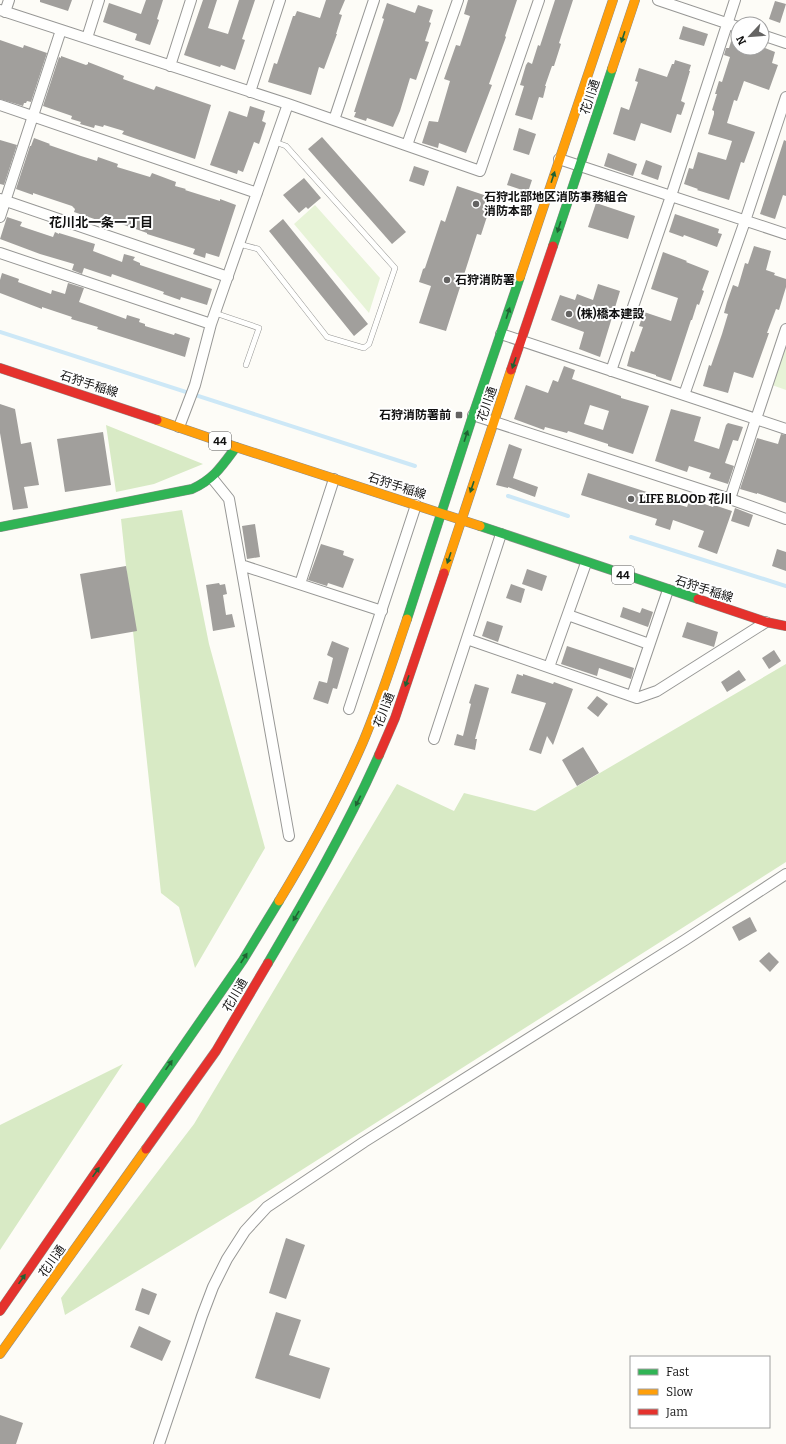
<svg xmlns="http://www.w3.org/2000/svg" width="786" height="1444" viewBox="0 0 786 1444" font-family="Bitter,'Noto Sans JP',serif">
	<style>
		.green { fill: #e7f3d7 }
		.forest { fill: #d8eac5 }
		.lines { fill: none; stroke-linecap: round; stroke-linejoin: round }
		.stream { stroke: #cde8f7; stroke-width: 4 }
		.building { fill: #a19f9c; fill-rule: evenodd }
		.lane-casing { stroke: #979795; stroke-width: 6 }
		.street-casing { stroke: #979795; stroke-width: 12 }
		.fast-casing { stroke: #8e8d8b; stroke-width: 10 }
		.slow-casing { stroke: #8e8d8b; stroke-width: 10 }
		.jam-casing { stroke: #8e8d8b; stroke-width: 10 }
		.lane { stroke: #fffffe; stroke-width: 5 }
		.street { stroke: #fffffe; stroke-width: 10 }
		.fast { stroke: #30b455; stroke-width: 9 }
		.slow { stroke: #ff9f0a; stroke-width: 9 }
		.jam { stroke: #e5322d; stroke-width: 9 }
		.oneway { fill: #206233 }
		.poi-dot { fill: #646362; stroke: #fff; stroke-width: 1.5 }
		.labels { text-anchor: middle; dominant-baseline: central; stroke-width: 4; stroke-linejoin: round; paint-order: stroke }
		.shield { fill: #fff; stroke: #585858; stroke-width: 1 }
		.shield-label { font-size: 11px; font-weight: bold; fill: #111 }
		.street-label { font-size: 12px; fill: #111; stroke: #fff }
		.poi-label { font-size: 12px; font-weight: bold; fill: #111; stroke: #fff; text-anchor: start }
		.neighbourhood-label { font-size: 13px; font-weight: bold; fill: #111; stroke: #fff }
	</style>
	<rect width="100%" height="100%" fill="#fdfcf7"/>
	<path class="green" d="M315,205L380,278L369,313L294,224Z
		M786,332V390L772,385Z"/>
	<path class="forest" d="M106,425L203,464L154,484L116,492Z
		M182,510L209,644L265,848L195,968L179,907L161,893L121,519Z
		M786,664V862L256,1199L65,1315L61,1298L194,1124L397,784L454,811L464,793L535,811Z
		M123,1064L0,1250V1125Z"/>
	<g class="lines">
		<path class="stream" d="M0,332L415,466
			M508,496L568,516
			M631,537L786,586"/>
	</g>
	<path class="building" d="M40,0H72L68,11L40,2Z
		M146,0H163L157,19L159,20L150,45L135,40L137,34L103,22L109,3L141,14Z
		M203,0H217L208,28L228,34L239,0H255L242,39L245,40L235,70L221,65L220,67L184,55Z
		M326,0H345L339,14L342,15L336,34H337L324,69L319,67L311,95L268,82L274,63L277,64L293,16H295L297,11L320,18Z
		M468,0H517L505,36L506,37L489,84L492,85L466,153L439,143L438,148L422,143L429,121L438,122L450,81L444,79L456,45L460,46L470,16L464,14Z
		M555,0H573L559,43L561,44L554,66H552L545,86H546L543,98L539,97L532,120L515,115L524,86L520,85L526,65L528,62L532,64L538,45L540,46Z
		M775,1L786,4L780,23L769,19Z
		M387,3L415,13L418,5L433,10L429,22L431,23L425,41L429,42L416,80L410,78L400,111L393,127L367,118L366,121L354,117L356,112H354L384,19L382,18Z
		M683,26L708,34L704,46L679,39Z
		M734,32L738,33V48H765L775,52L772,63L778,65L769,90L744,81L737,101L734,100L727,123L755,132L744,163L741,162L729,200L697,190L698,189L684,184L689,168L693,169L698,152L726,160L732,141L708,134L714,114V111L712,110L717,94H715L719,81L722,82L730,57L724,55L726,48H729Z
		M0,40L23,48L24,45L47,53L31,102L27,101L26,103H24L23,106L0,99Z
		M61,56L86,65L88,64V62L124,76L123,79L154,90L156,86L211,105L195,159L122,134L124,131L104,125L103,127L95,125L94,128L80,124L81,122L71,119L72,116L43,106L59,57L61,58Z
		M675,60L691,65L689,71H690L681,101L685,103L681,115L677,114L671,133L641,123L635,141L613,134L621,107L629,110L638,82L635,81L639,68L667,77L672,64H674Z
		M250,106L265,111L262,121L266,123L259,144L254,142L243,172L238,170L237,174L210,165L229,111L247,117Z
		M519,128L536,134L529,155L513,150Z
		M322,137L406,232L392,244L308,149Z
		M34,138L50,144L49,145L81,156L97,161L98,157L118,164L117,167L150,177L152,173L176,182L175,186L186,189L185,190L220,201V199L236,205L219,257L206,253L205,258L193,254L195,249L147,234V233L107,219L106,223L74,212L75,209L72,206L33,193V195L16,189L29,149L30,146H31Z
		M0,140L17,145L4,185L0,184Z
		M784,140L786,141V196L783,195L775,219L760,214Z
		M608,153L637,164L633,176L604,166Z
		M646,160L662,166L658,180L641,174Z
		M414,166L429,171L424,186L409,181Z
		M511,173L532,180L528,192L507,185Z
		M304,178L321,198L308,209L306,207L299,213L283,195Z
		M457,186L493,198L481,235L477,234L446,331L419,323L431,286L419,282L423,269L425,268L441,220L445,222Z
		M596,203L635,216L628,239L588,227Z
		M675,214L719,229L718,233L722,234L717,247L684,235L683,237L669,232Z
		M7,217L22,222L20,226L53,237L55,232L59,234V233L95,244L93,251L122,262L124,254L135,257L133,260L140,263V265L212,289L207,305L181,297L180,300L163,294L164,292L112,274L111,277L84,268L82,274L72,270L74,264L40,254L0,239Z
		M283,219L368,324L354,336L269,231Z
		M754,246L771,251L766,270L775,273L774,275L786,279V287L779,310L776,309L767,333H769L753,378L734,372L728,393L703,386L709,365L711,366L722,334L728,314L724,313L727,302L733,285L738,287L745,263L748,264Z
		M663,252L687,261L686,262L709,271L702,290L704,291L699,305L697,304L692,320H691L671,381L656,376V375L627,366L631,351L634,352L643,327L639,326L644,312L671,321L678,298L651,289Z
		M2,273L19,279L18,282L51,294L52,290L65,294L68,283L84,288L79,302L126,319L127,315L140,319L139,322L145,324V326L174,335L175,333L190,338L185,357L97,329L98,327L71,319L72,317L42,307V309L0,293V280Z
		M598,284L620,291L600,357L579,349L584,332L551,320L560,295L575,300L577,294L593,300Z
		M564,366L575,370L572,379L621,396V398L649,406L633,454L608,446V444L568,431L567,433L545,427L544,430L514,419L526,385L548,393L553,380L558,382ZM590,405L609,411L603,430L584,424Z
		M0,404L15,409L21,444L31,442L39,485L24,487L28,508L13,510L0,433Z
		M671,409L701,417L694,441L719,449L726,425L728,423L743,427L738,441L733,440L725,463L734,466L728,484L709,478L711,473L689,466L687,472L655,461Z
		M103,432L111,485L65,492L57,439Z
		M781,434L786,435V503L757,493V494L740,489L757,438L778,444Z
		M509,444L522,449L513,478L538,487L535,497L508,487V488L496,485Z
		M588,473L653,494L652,497L687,507L690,499L713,507L714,505L732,511L717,554L698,547L704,531L673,520L670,530L655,525L657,519L581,495Z
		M735,508L753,515L749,527L731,521Z
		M255,524L260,557L247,559L242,526Z
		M321,544L344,551L343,555L354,559L343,588L328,583L327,586L308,580Z
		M777,549L786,552V571L772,566Z
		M126,566L137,631L91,639L80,574Z
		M527,569L547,576L542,591L522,584Z
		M219,583L220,585L225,584L227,594L223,595L226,615L232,614L235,627L213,631L206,585Z
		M511,584L525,589L521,603L506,598Z
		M623,607L640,613L642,608L653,612L648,627L620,617Z
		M487,621L503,626L498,642L482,636Z
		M687,622L718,632L714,647L682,637Z
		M332,641L349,648L337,689L333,688L328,704L313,699L319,681L327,683L333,658L327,655Z
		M567,646L634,668L631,679L599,668L597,676L561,664Z
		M774,650L781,661L769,669L762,658Z
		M739,670L746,680L727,692L721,682Z
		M517,674L523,676V674L553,684L554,682L573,689L553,745L547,736L541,754L529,750L546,703L511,693Z
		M475,684L489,688L475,739H477L475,750L454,745L457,734L463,736L471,704L469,703Z
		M597,696L608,704L598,717L587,708Z
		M583,747L599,773L577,786L562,760Z
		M750,917L757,931L739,941L732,927Z
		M769,952L779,962L770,972L759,961Z
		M286,1238L305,1245L286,1299L269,1293Z
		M142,1288L157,1294L149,1315L135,1310Z
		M276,1312L301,1320L289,1355L330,1368L320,1399L255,1378Z
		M139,1326L171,1341L162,1361L130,1347Z
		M0,1415L23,1423L16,1444H0Z"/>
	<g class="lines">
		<g class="lane-casing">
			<path id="lane" d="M239,244L258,249L327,337L364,348L369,344L395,268L286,146L275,142
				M215,313L259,328L246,365"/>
		</g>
		<g class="street-casing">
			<path id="street" d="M658,0L738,27
				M0,10L288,104L480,171L539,0
				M5,12L9,0
				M762,35L786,43
				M87,38L99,0
				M170,66L191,0
				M250,92L280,0
				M0,105L257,193
				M334,120L374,0
				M407,145L458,0
				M559,159L786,234
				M0,199L228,277
				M0,217L61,30
				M0,253L211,324
				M501,334L786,429
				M611,371L671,196L735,0
				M684,395L745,221L786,97
				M473,415L730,499L786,519
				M179,427L195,385L211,324L288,104
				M212,478L229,499L289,836
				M730,499L756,419L786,329
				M241,565L382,611
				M300,584L334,479
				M568,615L649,644
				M467,639L637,698L657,691L766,622
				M549,667L586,563
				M632,696L668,590
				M349,709L416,505
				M434,739L501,534
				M159,1444L202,1316L213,1287L227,1259L245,1231L267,1207L364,1142L685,940L786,874"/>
		</g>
		<g class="fast-casing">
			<path id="fast" d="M553,246L612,69
				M480,526L698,599
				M0,527L192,489C214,479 222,466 236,447
				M407,619L473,415L520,277
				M268,963C308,895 347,827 379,755
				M141,1107L243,960L279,901"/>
		</g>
		<g class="slow-casing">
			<path id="slow" d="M612,69L635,0
				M520,277L613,0
				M157,420L236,447L480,526
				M444,573L511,370
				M279,901C310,850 339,797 363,742C380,702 393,660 407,619
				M0,1354L146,1149"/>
		</g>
		<g class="jam-casing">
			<path id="jam" d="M0,368L157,420
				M511,370L553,246
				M698,599L766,622L786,626
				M379,755L395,718L444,573
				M146,1149L216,1051L268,963
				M0,1311L141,1107"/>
		</g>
		<use href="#lane" class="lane"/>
		<use href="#street" class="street"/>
		<use href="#fast" class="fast"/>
		<use href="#slow" class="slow"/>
		<use href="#jam" class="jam"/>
	</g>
	<defs><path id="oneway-solid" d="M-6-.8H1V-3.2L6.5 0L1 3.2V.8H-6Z"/></defs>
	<g class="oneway">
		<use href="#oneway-solid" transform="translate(623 37) rotate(108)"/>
		<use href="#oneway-solid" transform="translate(553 177) rotate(-72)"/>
		<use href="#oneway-solid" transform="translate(559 227) rotate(108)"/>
		<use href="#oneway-solid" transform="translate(508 313) rotate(-72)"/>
		<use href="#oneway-solid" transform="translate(514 363) rotate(109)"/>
		<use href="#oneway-solid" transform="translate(466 436) rotate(-72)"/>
		<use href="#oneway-solid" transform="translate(472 487) rotate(109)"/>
		<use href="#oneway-solid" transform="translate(449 558) rotate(109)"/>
		<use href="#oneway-solid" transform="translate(407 681) rotate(109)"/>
		<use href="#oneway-solid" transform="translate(358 801) rotate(116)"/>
		<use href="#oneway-solid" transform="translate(296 916) rotate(121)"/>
		<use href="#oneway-solid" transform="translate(244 958) rotate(-57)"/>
		<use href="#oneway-solid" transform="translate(169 1065) rotate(-55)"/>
		<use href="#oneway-solid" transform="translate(96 1172) rotate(-55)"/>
		<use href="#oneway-solid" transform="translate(22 1279) rotate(-55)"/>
	</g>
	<g class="poi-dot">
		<circle cx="476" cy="204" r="4"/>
		<circle cx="447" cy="280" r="4"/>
		<circle cx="569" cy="314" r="4"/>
		<rect x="455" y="411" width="8" height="8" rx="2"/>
		<circle cx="631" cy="499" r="4"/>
	</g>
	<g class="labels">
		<g class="shield">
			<rect x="209" y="432" width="22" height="18" rx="3"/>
			<rect x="612" y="566" width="22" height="18" rx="3"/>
		</g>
		<g class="shield-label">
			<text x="220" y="441">44</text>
			<text x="623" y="575">44</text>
		</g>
		<g class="street-label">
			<text transform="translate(590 97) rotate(-72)">花川通</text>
			<text transform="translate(89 384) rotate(18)">石狩手稲線</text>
			<text transform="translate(487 404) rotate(-71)">花川通</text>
			<text transform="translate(397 486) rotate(18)">石狩手稲線</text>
			<text transform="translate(704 589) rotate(18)">石狩手稲線</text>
			<text transform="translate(384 710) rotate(-69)">花川通</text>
			<text transform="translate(235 995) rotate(-60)">花川通</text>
			<text transform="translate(52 1261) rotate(-55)">花川通</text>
		</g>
		<g class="poi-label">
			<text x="484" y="197">石狩北部地区消防事務組合<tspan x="484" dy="14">消防本部</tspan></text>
			<text x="455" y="280">石狩消防署</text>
			<text x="577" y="314">(株)橋本建設</text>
			<text x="451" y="415" text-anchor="end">石狩消防署前</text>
			<text x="639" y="499">LIFE BLOOD 花川</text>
		</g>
		<g class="neighbourhood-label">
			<text x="101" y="222">花川北一条一丁目</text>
		</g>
	</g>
	<rect x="630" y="1356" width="140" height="72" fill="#ffffff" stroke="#a0a0a0"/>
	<rect x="638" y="1369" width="20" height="6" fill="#30b455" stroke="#a0a0a0"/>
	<text x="666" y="1376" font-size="12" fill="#111111">Fast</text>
	<rect x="638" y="1389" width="20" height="6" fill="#ff9f0a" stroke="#a0a0a0"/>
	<text x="666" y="1396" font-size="12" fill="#111111">Slow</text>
	<rect x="638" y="1409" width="20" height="6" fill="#e5322d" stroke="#a0a0a0"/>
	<text x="666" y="1416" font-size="12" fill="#111111">Jam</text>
	<g transform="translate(750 36) rotate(244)"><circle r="19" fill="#ffffff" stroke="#a0a0a0"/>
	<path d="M0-3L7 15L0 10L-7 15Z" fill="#646362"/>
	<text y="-6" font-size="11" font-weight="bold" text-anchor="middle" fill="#111111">N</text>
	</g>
</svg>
